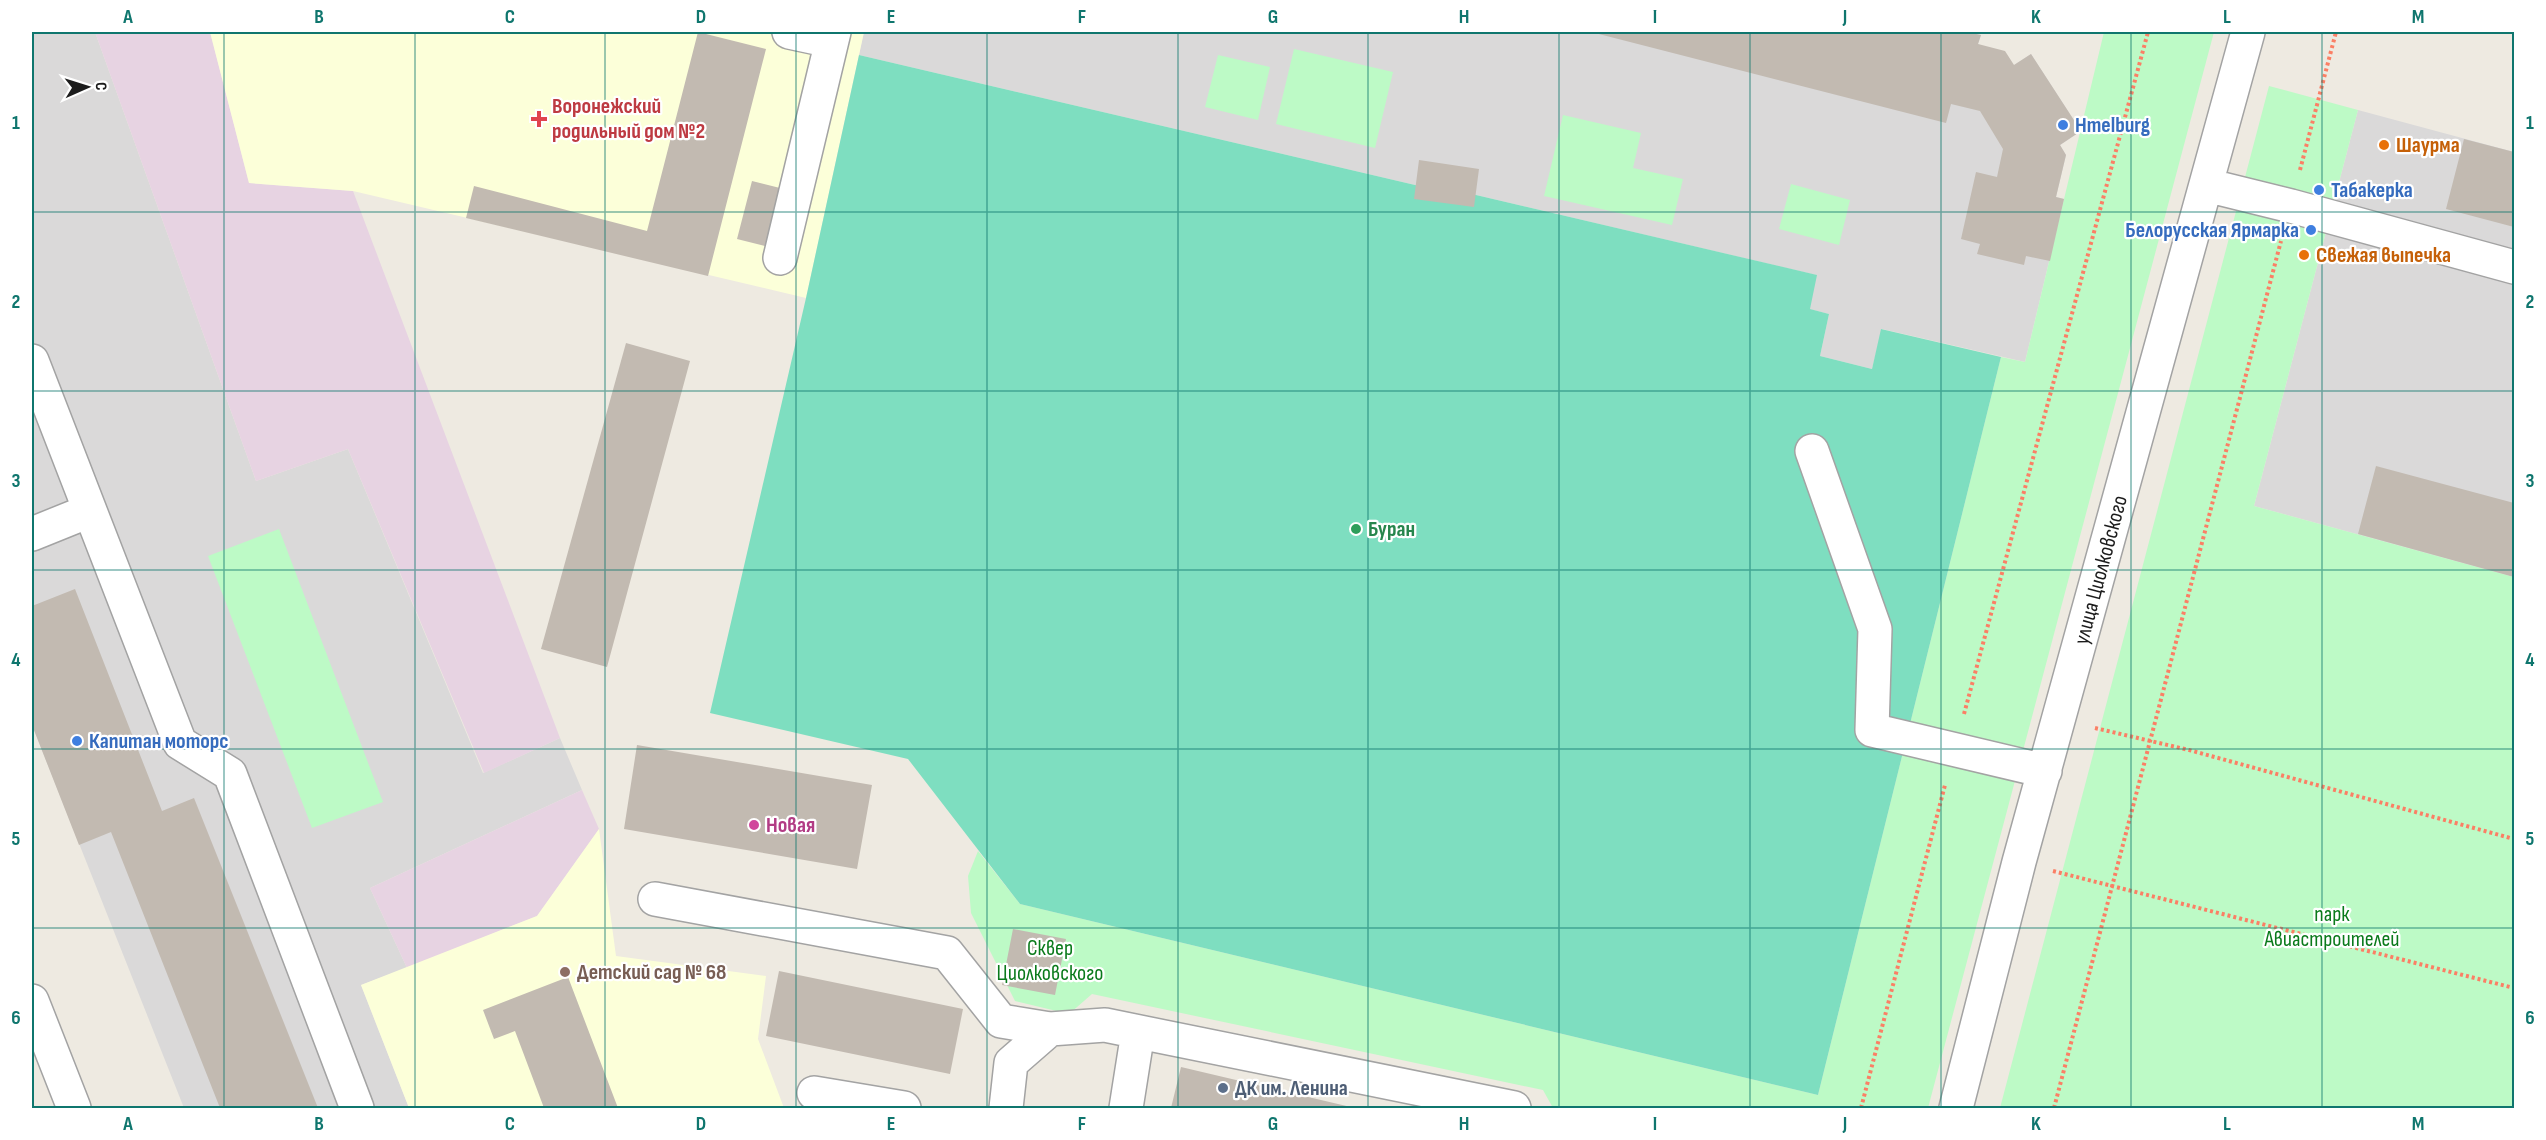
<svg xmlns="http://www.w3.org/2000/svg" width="2546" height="1140" viewBox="0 0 2546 1140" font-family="'Sofia Sans Condensed',sans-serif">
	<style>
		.residential { fill: #dad9d9 }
		.industrial { fill: #e7d3e2 }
		.education { fill: #fcffd9 }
		.park { fill: #bdfac6 }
		.pitch { fill: #7edec0 }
		.building { fill: #c2bab1 }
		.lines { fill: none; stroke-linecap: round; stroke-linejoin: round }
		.minor-casing { stroke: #a3a3a3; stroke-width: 36 }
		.path { stroke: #fb7f65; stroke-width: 4; stroke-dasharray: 3 3; stroke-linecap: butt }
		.minor { stroke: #fff; stroke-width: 33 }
		.grid { fill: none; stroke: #0f766e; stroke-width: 1.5; stroke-opacity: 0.55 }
		.health-dot { fill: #e0444e; stroke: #fff; stroke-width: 2 }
		.shop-dot { fill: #3f7fe0; stroke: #fff; stroke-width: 2 }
		.food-dot { fill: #e8710a; stroke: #fff; stroke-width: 2 }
		.leisure-dot { fill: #2e9e5b; stroke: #fff; stroke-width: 2 }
		.hotel-dot { fill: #d1479c; stroke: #fff; stroke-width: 2 }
		.education-dot { fill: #8d6e63; stroke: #fff; stroke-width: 2 }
		.service-dot { fill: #5c6f8a; stroke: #fff; stroke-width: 2 }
		.labels { text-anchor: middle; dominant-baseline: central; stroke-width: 4.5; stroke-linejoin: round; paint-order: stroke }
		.health-label { font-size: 22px; font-weight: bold; fill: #be3a42; stroke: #fff; text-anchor: start }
		.shop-label { font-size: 22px; font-weight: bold; fill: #366cbe; stroke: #fff; text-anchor: start }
		.food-label { font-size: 22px; font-weight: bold; fill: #c56008; stroke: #fff; text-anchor: start }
		.leisure-label { font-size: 22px; font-weight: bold; fill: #27864d; stroke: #fff; text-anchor: start }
		.street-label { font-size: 22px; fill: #1c1c1c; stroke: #fff }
		.hotel-label { font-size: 22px; font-weight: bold; fill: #b23c85; stroke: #fff; text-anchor: start }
		.park-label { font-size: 22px; fill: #0a7a1b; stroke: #fff }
		.education-label { font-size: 22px; font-weight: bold; fill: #785e54; stroke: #fff; text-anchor: start }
		.service-label { font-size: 22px; font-weight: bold; fill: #4e5e75; stroke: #fff; text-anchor: start }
		.neatline { fill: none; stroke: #0f766e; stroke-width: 2 }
		.grid-label { font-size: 20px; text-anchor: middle; font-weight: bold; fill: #0f766e }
	</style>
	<rect width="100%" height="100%" fill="#eeeae1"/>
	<path class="residential" d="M32,32H95L256,481L348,449L483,773L560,738L582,790L370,888L407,968L361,985L409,1108H184L32,725Z
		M864,32H1967L1981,35L1978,44L2014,65L2031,54L2081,131L2060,145L2066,155L2056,197L2064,199L2025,362L1882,329L1872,369L1820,356L1829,314L1809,309L1816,275L1476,195L1415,185L859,55Z
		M2358,110L2514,152V577L2254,506Z"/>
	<path class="industrial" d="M95,32H210L249,183L353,191L560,738L484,773L348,449L256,481Z
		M582,790L599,829L537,916L407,968L370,888Z"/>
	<path class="education" d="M210,32H864L806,298L353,191L249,183Z
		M599,829L616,956L766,976L758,1039L784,1108H409L361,985L537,916Z"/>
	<path class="park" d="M2104,32H2214L1928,1108H1553L1543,1090L1092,994L1069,1014L1015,1001L971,913L968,876L978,851L1020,904L1818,1095L2001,357L2025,362Z
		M1294,49L1393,72L1375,148L1276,124Z
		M1218,55L1270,67L1258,120L1205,107Z
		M2269,86L2358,110L2254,506L2514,577V1108H2000Z
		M1563,115L1641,133L1633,168L1683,179L1672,225L1544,196Z
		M1791,184L1850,200L1839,245L1779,229Z
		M279,529L383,802L312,828L208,556Z"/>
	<path class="pitch" d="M859,55L1415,185L1476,195L1817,275L1810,309L1829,314L1820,356L1872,369L1881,329L2001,357L1818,1095L1020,904L908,759L710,713L806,298Z"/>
	<path class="building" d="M698,32L766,49L708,276L466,218L474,186L647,231Z
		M1591,32H1967L1981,35L1978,44L2005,51L2014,65L2031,54L2081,131L2060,145L2066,155L2056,197L2064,199L2050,261L2026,256L2024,265L1977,254L1980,244L1961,239L1976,172L1997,177L2003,149L1980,111L1951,104L1946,123Z
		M2464,139L2514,152V227L2446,209Z
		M1419,160L1479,169L1474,207L1414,199Z
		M752,181L788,190L773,248L737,239Z
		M626,343L690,361L607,667L541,649Z
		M2376,466L2514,503V577L2358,534Z
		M75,589L162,811L194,798L318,1108H220L111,832L79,845L32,725V606Z
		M637,745L872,785L857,869L624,829Z
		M1013,929L1066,939L1055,995L1002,985Z
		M779,971L963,1009L950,1074L766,1036Z
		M568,977L618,1108H544L515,1031L494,1039L483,1010Z
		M1181,1067L1355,1108H1171Z"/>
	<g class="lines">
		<g class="minor-casing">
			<path id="minor" d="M789,32L831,41
				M2206,185L2291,206L2514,267
				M780,258L834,32
				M32,361L180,743L230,774L357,1108
				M1812,451L1875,629L1872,730L2045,771
				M32,534L89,511
				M655,899L947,953L1001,1021L1050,1029L1105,1025L1514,1108
				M32,1001L74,1108
				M814,1093L904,1108
				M1006,1108L1011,1063L1050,1029
				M1126,1108L1138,1032
				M1956,1108L2019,862L2248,32"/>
		</g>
		<path class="path" d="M2300,170L2336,32
			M1964,714L2148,32
			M2095,728L2189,750L2514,839
			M2053,871L2514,988
			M1861,1108L1945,785
			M2054,1108L2281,241"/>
		<use href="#minor" class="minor"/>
	</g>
	<path class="grid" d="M224,32V1108M415,32V1108M605,32V1108M796,32V1108M987,32V1108M1178,32V1108M1368,32V1108M1559,32V1108M1750,32V1108M1941,32V1108M2131,32V1108M2322,32V1108M32,212H2514M32,391H2514M32,570H2514M32,749H2514M32,928H2514"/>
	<path class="health-dot" d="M536 110h6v6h6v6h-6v6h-6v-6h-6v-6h6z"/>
	<g class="shop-dot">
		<circle cx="2063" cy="125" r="6"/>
		<circle cx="2319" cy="190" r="6"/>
		<circle cx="2311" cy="230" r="6"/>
		<circle cx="77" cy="741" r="6"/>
	</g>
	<g class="food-dot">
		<circle cx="2384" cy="145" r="6"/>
		<circle cx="2304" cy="255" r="6"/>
	</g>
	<circle class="leisure-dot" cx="1356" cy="529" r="6"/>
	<circle class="hotel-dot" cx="754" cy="825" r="6"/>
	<circle class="education-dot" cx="565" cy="972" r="6"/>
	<circle class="service-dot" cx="1223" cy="1088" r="6"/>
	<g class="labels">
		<g class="health-label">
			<text x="552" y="106">Воронежский<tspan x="552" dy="25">родильный дом №2</tspan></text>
		</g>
		<g class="shop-label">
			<text x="2075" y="125">Hmelburg</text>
			<text x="2331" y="190">Табакерка</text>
			<text x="2299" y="230" text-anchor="end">Белорусская Ярмарка</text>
			<text x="89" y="741">Капитан моторс</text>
		</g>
		<g class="food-label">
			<text x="2396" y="145">Шаурма</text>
			<text x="2316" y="255">Свежая выпечка</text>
		</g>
		<g class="leisure-label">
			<text x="1368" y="529">Буран</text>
		</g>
		<g class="street-label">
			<text transform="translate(2101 570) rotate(-75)">улица Циолковского</text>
		</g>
		<g class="hotel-label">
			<text x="766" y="825">Новая</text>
		</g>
		<g class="park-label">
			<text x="2332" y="914">парк<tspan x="2332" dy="25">Авиастроителей</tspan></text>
			<text x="1050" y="948">Сквер<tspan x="1050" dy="25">Циолковского</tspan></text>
		</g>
		<g class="education-label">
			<text x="577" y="972">Детский сад № 68</text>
		</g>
		<g class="service-label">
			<text x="1235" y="1088">ДК им. Ленина</text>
		</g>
	</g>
	<rect width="2546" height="1140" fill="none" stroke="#ffffff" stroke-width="66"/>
	<g transform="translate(87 87) rotate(87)" stroke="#ffffff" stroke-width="4.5" paint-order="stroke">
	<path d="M0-4.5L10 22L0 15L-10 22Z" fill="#1c1c1c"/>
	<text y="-9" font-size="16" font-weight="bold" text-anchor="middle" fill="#1c1c1c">С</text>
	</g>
	<rect x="33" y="33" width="2480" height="1074" class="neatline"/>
	<g class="grid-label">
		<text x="128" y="23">A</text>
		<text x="319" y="23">B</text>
		<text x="510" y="23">C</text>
		<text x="701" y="23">D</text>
		<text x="891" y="23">E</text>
		<text x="1082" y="23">F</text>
		<text x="1273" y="23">G</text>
		<text x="1464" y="23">H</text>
		<text x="1655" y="23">I</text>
		<text x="1845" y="23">J</text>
		<text x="2036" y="23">K</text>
		<text x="2227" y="23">L</text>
		<text x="2418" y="23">M</text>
		<text x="16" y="129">1</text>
		<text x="2530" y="129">1</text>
		<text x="16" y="308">2</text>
		<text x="2530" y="308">2</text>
		<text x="16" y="487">3</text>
		<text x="2530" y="487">3</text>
		<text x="16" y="666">4</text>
		<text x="2530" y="666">4</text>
		<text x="16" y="845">5</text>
		<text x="2530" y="845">5</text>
		<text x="16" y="1024">6</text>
		<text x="2530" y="1024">6</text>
		<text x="128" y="1130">A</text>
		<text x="319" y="1130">B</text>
		<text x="510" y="1130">C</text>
		<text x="701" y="1130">D</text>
		<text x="891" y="1130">E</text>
		<text x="1082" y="1130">F</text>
		<text x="1273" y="1130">G</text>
		<text x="1464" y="1130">H</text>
		<text x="1655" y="1130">I</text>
		<text x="1845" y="1130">J</text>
		<text x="2036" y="1130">K</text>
		<text x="2227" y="1130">L</text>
		<text x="2418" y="1130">M</text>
	</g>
</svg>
